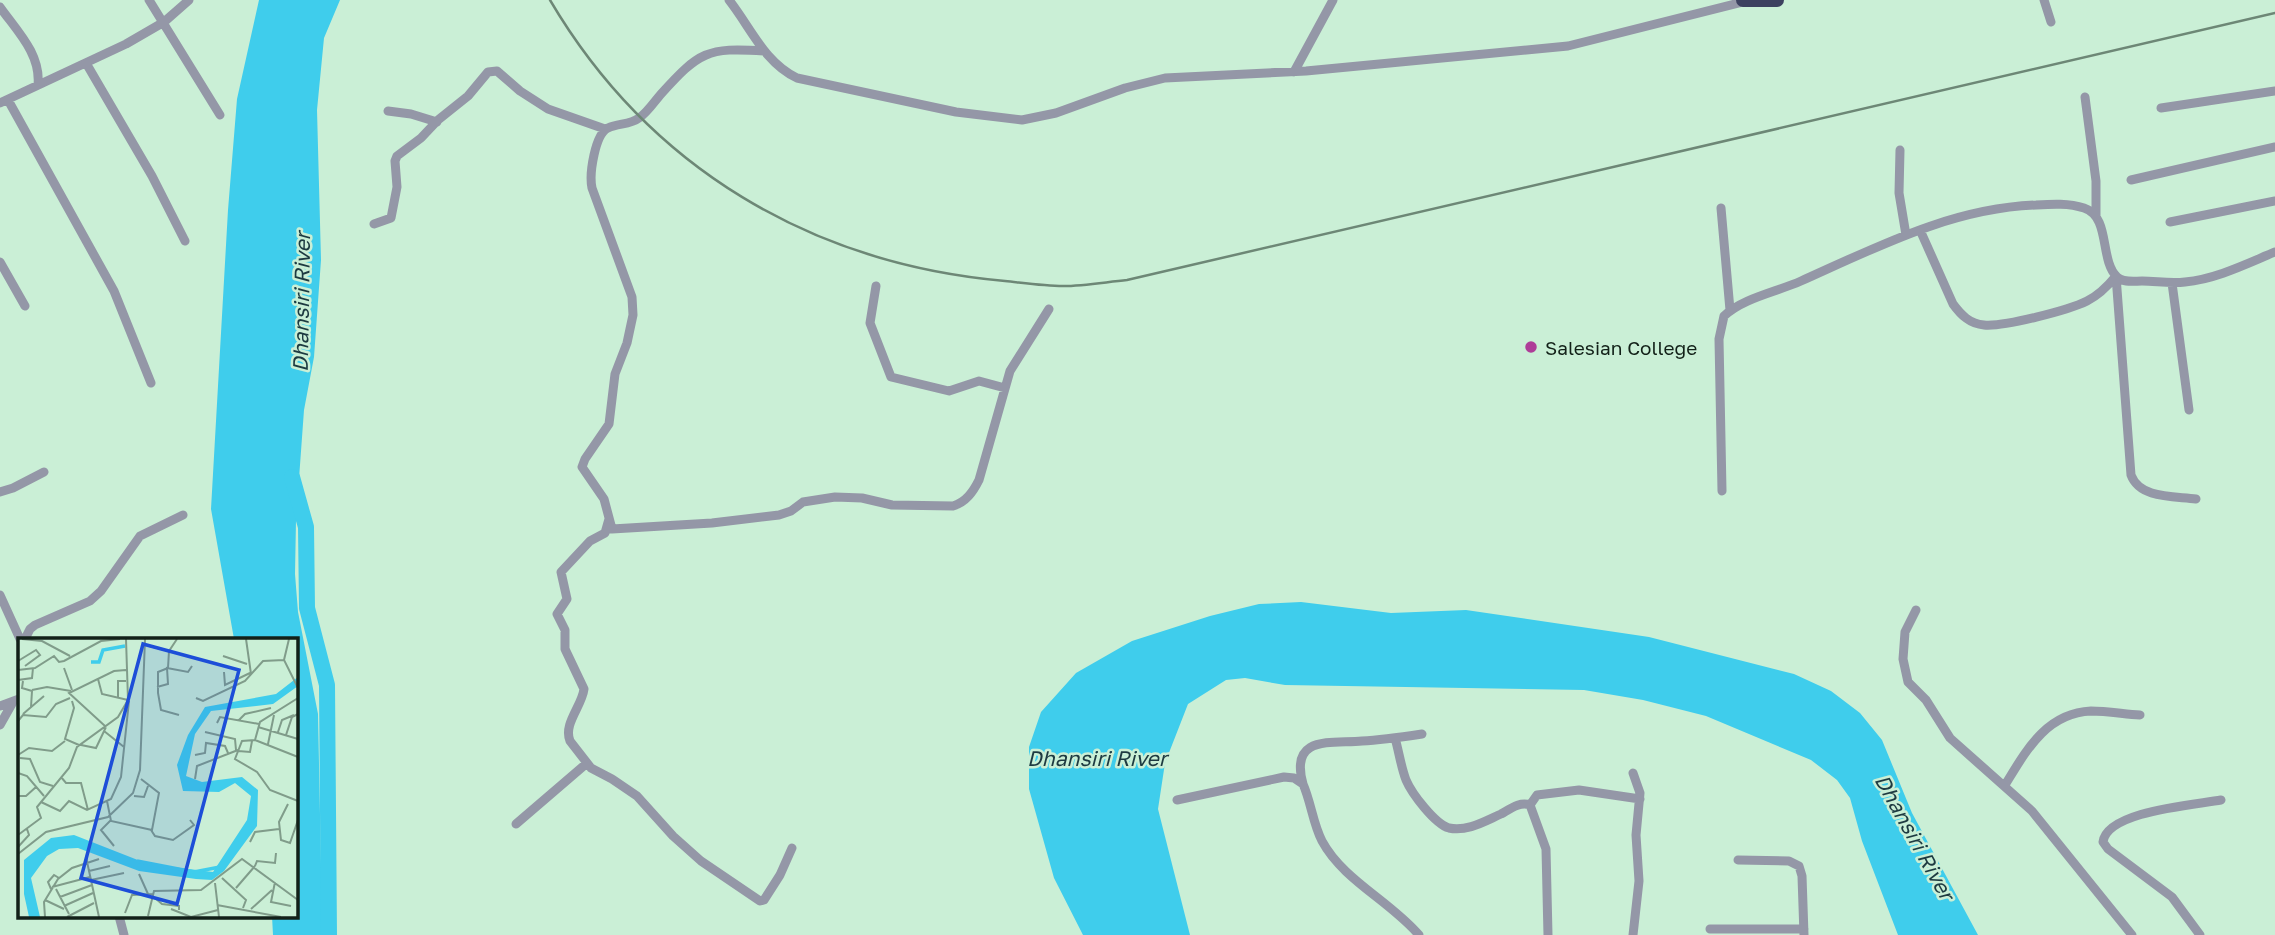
<svg xmlns="http://www.w3.org/2000/svg" width="2275" height="935" viewBox="0 0 2275 935" font-family="'Golos Text',sans-serif">
	<style>
		.water { fill: #3fcdec }
		.lines { fill: none; stroke-linecap: round; stroke-linejoin: round }
		.river { stroke: #3fcdec; stroke-width: 16 }
		.minor { stroke: #9497a7; stroke-width: 9 }
		.highway { stroke: #3c415f; stroke-width: 14 }
		.rail { stroke: #6d8776; stroke-width: 2.5 }
		.poi-dot { fill: #ae3d98; stroke: #caefd6; stroke-width: 2.5 }
		.labels { text-anchor: middle; dominant-baseline: central; stroke-width: 5; stroke-linejoin: round; paint-order: stroke }
		.poi-label { font-size: 19px; fill: #122018; stroke: #caefd6; text-anchor: start }
		.water-label { font-size: 21px; font-style: italic; fill: #1d3a41; stroke: #caefd6 }
		.inset-river { fill: none; stroke: #3fcdec; stroke-width: 3.5 }
		.inset-road { fill: none; stroke: #809c8a; stroke-width: 2 }
		.view { fill: #1d4ed8; fill-opacity: 0.15; stroke: #1d4ed8; stroke-width: 3.5 }
		.inset-edge { fill: none; stroke: #122018; stroke-width: 3.5 }
	</style>
	<rect width="100%" height="100%" fill="#caefd6"/>
	<path class="water" d="M259,0H340L324,38L317,110L321,260L314,357L304,410L296,520L295,574L298,612L318,714L321,864L328,935H273L272,916H296V639H234L211,509L228,210L237,99Z
		M1301,602L1391,613L1466,610L1649,637L1794,674L1831,691L1860,713L1882,740L1912,813L1978,935H1898L1862,841L1850,798L1837,780L1811,760L1706,716L1643,700L1584,690L1285,685L1245,678L1226,680L1188,704L1165,763L1158,809L1190,935H1083L1054,878L1029,789V747L1041,712L1076,673L1132,641L1210,616L1259,604Z"/>
	<g class="lines">
		<path class="river" d="M292,477L306,527L307,608L327,685L329,935"/>
		<path class="minor" d="M149,0L220,115
			M729,0C751,28 764,62 797,78L956,112L1022,120L1056,113L1125,88L1165,78L1306,71L1568,46L1747,1
			M2044,0L2051,22
			M0,7C17,31 41,54 38,85
			M764,51C707,47 699,52 661,94C654,102 647,113 639,118C630,125 618,123 608,128C595,134 589,174 592,188L632,297L633,315L627,343L615,374L609,424L585,459L582,467L604,499L612,529L712,523L779,515L791,511L803,502L835,497L862,498L892,505L953,506C966,502 973,492 979,480L1010,371L1049,309
			M86,63L152,176L185,241
			M1294,72L1333,0
			M2085,97L2096,181V216
			M8,100L114,291L151,383
			M0,103L126,44L164,22L189,0
			M2161,108L2275,91
			M388,111L411,114L437,122
			M1900,150L1899,193L1906,235
			M2131,180L2275,147
			M1721,208L1730,310
			M2170,222L2275,201
			M374,224L391,218L397,187L395,161L397,156L421,138L438,120L468,96L488,72L497,71L520,91L548,109L605,129
			M1920,230L1953,304C1961,315 1970,324 1984,325C2004,327 2069,310 2087,301C2099,295 2107,287 2116,276
			M0,262L25,306
			M2116,276L2131,475C2140,499 2174,496 2196,499
			M2172,283L2189,410
			M876,286L870,323L891,377L949,391L979,381L1005,388
			M1722,491L1719,339L1724,316C1743,298 1776,292 1801,281C1877,247 1952,208 2036,205C2052,204 2069,203 2084,208C2111,217 2099,259 2117,277C2123,283 2134,281 2142,281C2156,281 2170,284 2185,282C2216,279 2246,264 2275,252
			M0,492L13,488L44,472
			M609,519L605,533L590,541L561,572L567,599L557,614L565,630V649L584,689C582,706 563,724 570,741L591,768L612,779L637,796L673,836L701,861L760,901L764,900L780,875L792,848
			M0,595L20,639
			M1916,610L1905,632L1903,659L1908,682L1926,700L1950,738L2032,811L2132,935
			M25,639L30,629L35,625L90,601L101,591L140,536L183,515
			M0,706L19,699
			M0,725L13,702
			M1395,738C1399,752 1401,767 1406,780C1412,794 1435,824 1449,828C1467,832 1485,821 1501,814C1510,809 1520,801 1530,805L1546,849L1548,935
			M1633,773L1640,793L1636,835L1639,881L1633,935
			M1303,784C1289,734 1333,744 1362,741C1382,740 1402,737 1422,734
			M2005,785C2026,751 2046,713 2091,711C2107,711 2124,714 2140,715
			M1177,800L1284,777L1294,778L1303,784C1311,802 1313,824 1322,841C1343,880 1390,901 1419,935
			M1530,805L1537,795L1579,790L1640,799
			M516,824L587,763
			M1738,860L1789,861L1799,866L1802,876L1804,935
			M119,916L124,935
			M1710,929H1804
			M2200,935L2172,897L2108,849L2103,842C2107,811 2194,805 2221,800"/>
		<path class="highway" d="M1743,0H1777"/>
		<path class="rail" d="M550,0C649,168 812,264 1005,281C1024,283 1044,286 1063,286C1084,286 1106,282 1127,280L2275,13"/>
	</g>
	<circle class="poi-dot" cx="1531" cy="347" r="7"/>
	<g class="labels">
		<g class="poi-label">
			<text x="1545" y="347">Salesian College</text>
		</g>
		<g class="water-label">
			<text transform="translate(301 302) rotate(-89)">Dhansiri River</text>
			<text x="1097" y="758">Dhansiri River</text>
			<text transform="translate(1915 837) rotate(61)">Dhansiri River</text>
		</g>
	</g>
	<g transform="translate(18 638)">
		<rect width="280" height="280" fill="#caefd6"/>
		<path d="M280,39V48L255,66L193,73L177,96L168,138L184,144L224,139L240,152L239,188L206,233L194,242L178,241L121,233L60,210L41,211L29,218L13,240L22,279H11L6,256V222L33,200L56,197L130,226L195,234L229,182L233,158L217,145L201,154L165,153L159,127L170,97L187,69L258,56Z" fill="#3fcdec"/>
		<path class="inset-river" d="M73,24H81L85,12L107,8M119,223L176,234L202,229"/>
		<path class="inset-road" d="M4,1L24,3L52,18M228,1L233,36M271,1L266,22L280,50M131,8L151,13L159,1M151,13L150,30L140,34V55L143,72L161,77M205,18L229,26M0,23L18,12L22,17L7,28M46,30L54,52M0,32L17,30L36,18L41,24L46,23L83,3L102,1M206,34L207,47L232,35M80,41L84,56L110,62M0,42L14,40L15,30M5,43L4,50L14,53L13,69M139,49L150,46L149,30L170,34L174,28M14,52L29,49L53,53M100,60V43H108M178,60L185,63L227,43L245,23L266,22M280,60L242,84L237,102L224,103L217,121L239,134L252,152L280,163M54,63L56,70L47,101L61,107M5,76L26,58M0,83L5,77L28,79L38,66L52,60M220,83L227,76L253,70M199,85L202,79L241,86M87,88L51,55L96,33L108,32M240,89L280,101M86,93L106,109M187,94L217,101L218,112M260,94L264,82L276,77M268,97L274,79L280,76M237,102L280,119M250,106L256,77M63,107L78,110L88,89M220,113L232,114L234,103M0,117L11,110L34,113L47,103M177,117L187,115L188,105L207,108L210,115M2,120L12,121L22,144L35,148M0,135L9,138L26,158M43,139L48,145H63L70,172M177,141L179,128L220,112M0,158H8L18,149M116,158L126,159L130,148M89,163L93,183L134,192L141,155L123,141M23,164L42,173L51,163L69,172L93,161L103,139L111,63M270,166L261,184L263,202L272,205L280,182M93,182L83,192L96,208M133,192L137,198L155,202L176,187L172,182M0,197L23,180L19,169L51,130L59,109L100,79L110,62L108,1M232,204L237,194L261,191M0,209L11,197L9,191M0,216L28,194L90,179L115,155L122,132L127,1M68,219L81,279M237,228L239,223L257,225L258,215M71,233L92,228M121,236L130,256M204,240L228,262L225,270M73,242L106,235M257,244L253,264L273,268M197,245L201,279M34,249L72,239M218,250L237,228M33,251L30,244L36,237L41,240M38,251L51,276M42,259L74,247M137,260L144,266L161,268V272M27,262L46,271M199,267L263,279M46,268L75,255M153,271L173,279L200,272M233,271L254,252M107,275L114,257L135,256M130,278L136,253L183,252L224,221L280,262M27,279L26,264L40,241L54,230L81,221M49,279L76,265"/>
		<path class="view" d="M125,6L221,32L159,266L63,240Z"/>
		<rect width="280" height="280" class="inset-edge"/>
	</g>
</svg>
